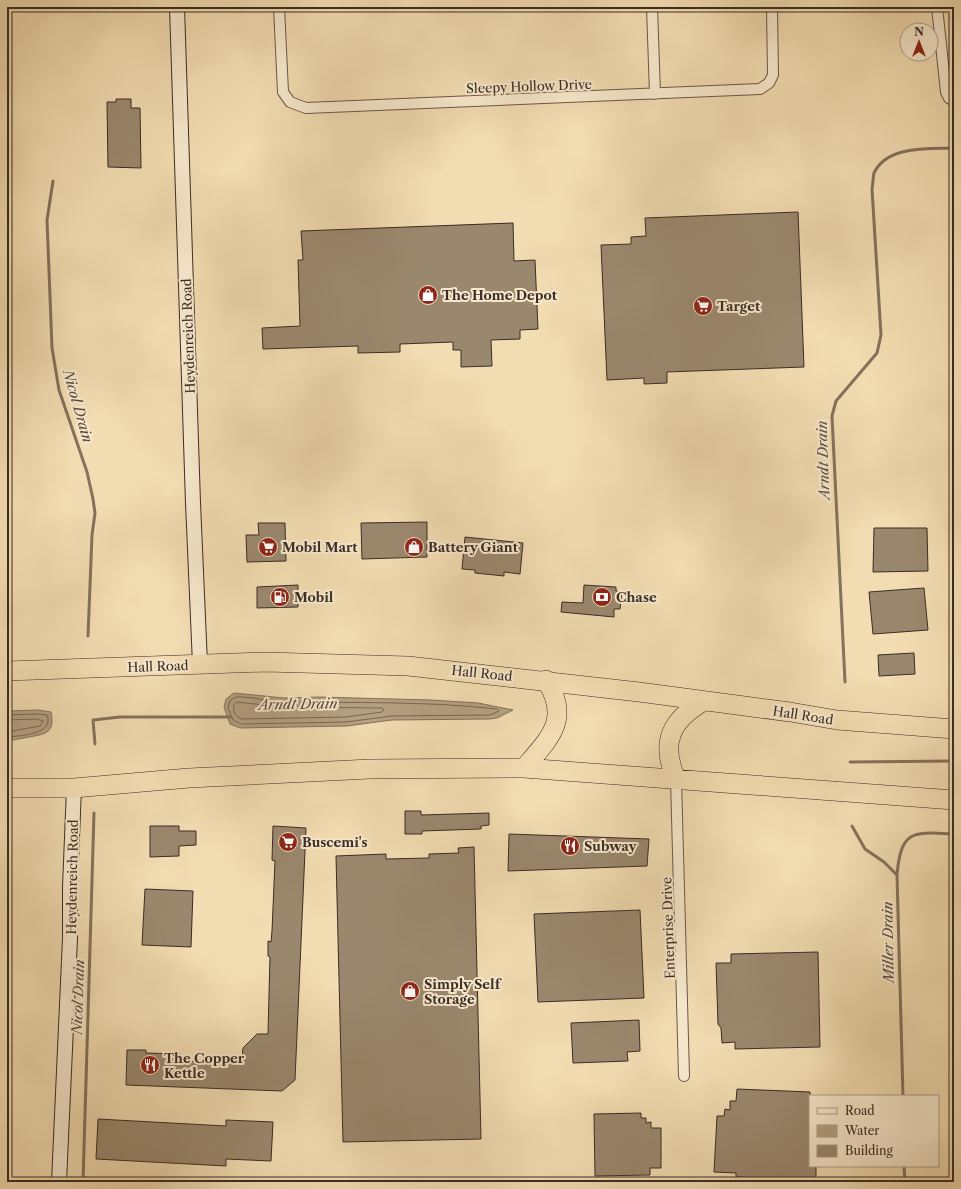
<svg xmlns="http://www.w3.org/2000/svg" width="961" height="1189" viewBox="0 0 961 1189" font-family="'Libre Caslon Text',serif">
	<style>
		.water { fill: #b4a081; stroke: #84725c }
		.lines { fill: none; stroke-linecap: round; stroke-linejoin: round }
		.shore { stroke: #786653; stroke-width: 1 }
		.stream { stroke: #84725c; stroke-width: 3 }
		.building { fill: #9a886e; stroke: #3b2c25 }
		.street-casing { stroke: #695848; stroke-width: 12 }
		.secondary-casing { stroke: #3b2c25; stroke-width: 16 }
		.highway-casing { stroke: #3b2c25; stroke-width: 20 }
		.street { stroke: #f7e8cc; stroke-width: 10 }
		.secondary { stroke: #f7e8cc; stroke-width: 14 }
		.highway { stroke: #f2dcb1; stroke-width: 19 }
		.labels { text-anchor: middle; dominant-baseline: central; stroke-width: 4; stroke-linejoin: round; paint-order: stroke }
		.street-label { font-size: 13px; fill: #3b2c25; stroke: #f7e8cc }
		.poi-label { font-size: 13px; font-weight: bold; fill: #3b2c25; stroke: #f7e8cc; text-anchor: start }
		.water-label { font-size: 14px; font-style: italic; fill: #59493c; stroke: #f7e8cc }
	</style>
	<rect width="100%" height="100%" fill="#f2dcb1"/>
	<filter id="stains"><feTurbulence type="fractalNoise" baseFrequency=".005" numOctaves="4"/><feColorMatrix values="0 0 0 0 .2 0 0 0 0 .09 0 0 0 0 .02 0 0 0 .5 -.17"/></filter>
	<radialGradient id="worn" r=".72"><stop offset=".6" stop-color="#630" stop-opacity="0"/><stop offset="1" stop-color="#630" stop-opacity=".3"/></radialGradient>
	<path class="water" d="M234,693L284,698L320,697L431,700L478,703L513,710L497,718L490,719L392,720L347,726L240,728L230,724L224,707L226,699Z
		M38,710L51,712C55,732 47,734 29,737C22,738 15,740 7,741V711Z"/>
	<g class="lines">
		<path class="shore" d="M236,697C252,696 268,702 284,702C355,703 427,701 497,709L499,711L490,715L392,716L346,722L241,724L233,720L228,708L230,701Z
			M237,702L283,707L382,708L384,710L382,712L346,717L242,719C236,717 232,712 234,705Z
			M7,715L38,714L47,715C55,734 20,736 7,737
			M7,720L37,719L43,721L40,726L7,732"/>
		<path class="stream" d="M53,181L47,220L52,348L59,390L87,472L93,499L95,513L92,535L88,636
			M845,682L832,416L836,401L877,353L881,335L872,189C873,184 873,177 874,173C887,145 929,149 954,148
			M95,744L93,720L120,717H231
			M850,762L954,761
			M852,826L865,849L884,862L897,875
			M903,1096L897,875C901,829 913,832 954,834
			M904,1166L905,1182
			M83,1182L94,813"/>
	</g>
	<path class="building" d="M116,99H131V108H140L141,168L108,167L107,102H116Z
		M798,212L804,367L667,372V383L644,384V378L607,380L601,245L631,244V237L646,236L645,218Z
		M513,223L514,261L535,260L538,329L520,330V339L491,340L492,366L461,367V350H453V342L400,344V352L358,353V346L263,349L262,328L300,326L298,260H303L301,231Z
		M427,522V557L362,559L361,523Z
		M258,523H285L286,561L247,562L246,535H259Z
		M874,528H927L928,571L873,572Z
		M465,537L523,543L520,574L504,572V576L475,573V570L462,569Z
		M298,585V607L257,608V587Z
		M584,585L616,587V591L622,592L620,609H614V617L561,612L562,602L583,603Z
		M924,588L928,630L873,634L869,592Z
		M914,653L915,674L879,676L878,655Z
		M405,811H421V815L489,813V825L481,826V829L422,831V834H405Z
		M150,826H179V831H196V845L179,846V856L150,857Z
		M273,826L306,828L295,1080L282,1091L126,1085L127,1050H146V1053L180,1054V1061L221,1062V1057L242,1058L243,1048L257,1034H268L270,957L268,956V941L271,942L272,931L275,861L272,860Z
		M509,834L649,839L647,866L508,871Z
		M474,847L481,1139L343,1142L336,856L386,854V859L429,858V854L459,853L458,848Z
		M145,889L193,891L191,947L142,945Z
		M640,910L644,998L538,1002L534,914Z
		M818,952L820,1047L735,1049V1042L722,1043L721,1028L718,1024L716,963H731V954Z
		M639,1020L640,1051L627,1052L628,1061L573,1063L571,1023Z
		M737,1089L810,1092V1166H816V1180L736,1177V1173L714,1172L717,1116H724L725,1109L730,1110V1101H736Z
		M641,1113V1118H646V1123L651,1122V1128H661V1168H650V1175L595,1176L594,1114Z
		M98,1119L226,1126V1120L273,1122L271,1161L226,1159V1166L96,1159Z"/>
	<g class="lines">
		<g class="street-casing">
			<path id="street" d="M279,7L283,92L290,102L306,108L760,89L769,83L773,75L772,7
				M652,7L655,94
				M937,7L946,92L949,98L954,101
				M676,779L684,1076"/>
		</g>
		<g class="secondary-casing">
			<path id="secondary" d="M177,7L193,503L200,664
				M59,1182L70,938V887L74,788"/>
		</g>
		<g class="highway-casing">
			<path id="highway" d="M7,671L266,662L408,666L639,692L790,712L837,720L954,729
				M524,768C550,738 571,719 546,680
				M676,779C660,742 671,720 704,701
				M7,788H74L189,778L370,769L524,768L954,800"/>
		</g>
		<use href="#street" class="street"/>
		<use href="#secondary" class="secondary"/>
		<use href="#highway" class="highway"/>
	</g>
	<defs>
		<g id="shop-disc" transform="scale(1)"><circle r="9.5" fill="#8f2418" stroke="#f7e8cc"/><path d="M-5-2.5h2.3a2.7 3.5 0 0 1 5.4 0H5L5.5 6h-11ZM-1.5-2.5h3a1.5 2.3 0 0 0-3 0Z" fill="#fff"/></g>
		<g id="supermarket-disc" transform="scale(1)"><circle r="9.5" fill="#8f2418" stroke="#f7e8cc"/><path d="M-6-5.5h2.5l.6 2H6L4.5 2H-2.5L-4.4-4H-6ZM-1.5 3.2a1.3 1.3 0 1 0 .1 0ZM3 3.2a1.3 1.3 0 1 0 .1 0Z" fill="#fff"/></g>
		<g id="fuel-disc" transform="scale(1)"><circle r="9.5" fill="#8f2418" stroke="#f7e8cc"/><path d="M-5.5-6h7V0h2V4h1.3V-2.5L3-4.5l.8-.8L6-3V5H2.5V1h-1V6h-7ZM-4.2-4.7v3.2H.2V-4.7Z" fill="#fff"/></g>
		<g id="bank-disc" transform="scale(1)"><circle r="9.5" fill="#8f2418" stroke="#f7e8cc"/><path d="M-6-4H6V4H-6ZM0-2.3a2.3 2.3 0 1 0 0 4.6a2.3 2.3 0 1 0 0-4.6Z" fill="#fff"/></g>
		<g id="restaurant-disc" transform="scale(1)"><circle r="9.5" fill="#8f2418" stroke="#f7e8cc"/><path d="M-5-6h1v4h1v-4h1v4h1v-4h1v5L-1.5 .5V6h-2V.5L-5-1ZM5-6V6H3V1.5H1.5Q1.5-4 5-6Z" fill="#fff"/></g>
	</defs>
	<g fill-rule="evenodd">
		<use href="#shop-disc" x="428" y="295"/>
		<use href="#supermarket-disc" x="703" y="306"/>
		<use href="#supermarket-disc" x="268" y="547"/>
		<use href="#shop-disc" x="414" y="547"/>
		<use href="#fuel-disc" x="280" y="597"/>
		<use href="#bank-disc" x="602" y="597"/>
		<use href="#supermarket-disc" x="288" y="842"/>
		<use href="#restaurant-disc" x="570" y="846"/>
		<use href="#shop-disc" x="410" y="991"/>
		<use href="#restaurant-disc" x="150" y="1065"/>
	</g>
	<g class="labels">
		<g class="street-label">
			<text transform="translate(529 86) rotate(-2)">Sleepy Hollow Drive</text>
			<text transform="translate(188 336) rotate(-92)">Heydenreich Road</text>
			<text transform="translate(158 666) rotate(-2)">Hall Road</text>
			<text transform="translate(482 673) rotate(6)">Hall Road</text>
			<text transform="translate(803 715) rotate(9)">Hall Road</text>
			<text transform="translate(72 877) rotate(-89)">Heydenreich Road</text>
			<text transform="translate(668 928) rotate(-92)">Enterprise Drive</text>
		</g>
		<g class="poi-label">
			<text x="442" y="295">The Home Depot</text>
			<text x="717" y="306">Target</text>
			<text x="282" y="547">Mobil Mart</text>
			<text x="428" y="547">Battery Giant</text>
			<text x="294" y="597">Mobil</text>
			<text x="616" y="597">Chase</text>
			<text x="302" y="842">Buscemi's</text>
			<text x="584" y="846">Subway</text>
			<text x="424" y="984">Simply Self<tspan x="424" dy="15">Storage</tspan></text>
			<text x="164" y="1058">The Copper<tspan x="164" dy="15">Kettle</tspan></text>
		</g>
		<g class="water-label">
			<text transform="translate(78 406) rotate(74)">Nicol Drain</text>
			<text transform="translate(823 460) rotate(-92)">Arndt Drain</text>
			<text transform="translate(298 704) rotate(-1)">Arndt Drain</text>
			<text transform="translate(888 942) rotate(-91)">Miller Drain</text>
			<text transform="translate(78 997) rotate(-88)">Nicol Drain</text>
		</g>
	</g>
	<rect width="961" height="1189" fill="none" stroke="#f2dcb1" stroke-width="24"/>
	<rect x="8" y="8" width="945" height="1173" fill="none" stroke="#3b2c25" stroke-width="2"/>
	<rect x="12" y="12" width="937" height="1165" fill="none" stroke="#3b2c25"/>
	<rect x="809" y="1095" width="130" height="72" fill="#f7e8cc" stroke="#ac9d89"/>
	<rect x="817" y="1108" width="20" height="6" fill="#f7e8cc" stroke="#ac9d89"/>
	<text x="845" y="1115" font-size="12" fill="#3b2c25">Road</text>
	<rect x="817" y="1125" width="20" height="12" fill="#b4a081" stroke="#ac9d89"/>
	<text x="845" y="1135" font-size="12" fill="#3b2c25">Water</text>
	<rect x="817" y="1145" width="20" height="12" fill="#9a886e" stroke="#ac9d89"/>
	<text x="845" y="1155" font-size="12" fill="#3b2c25">Building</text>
	<g transform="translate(919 42)"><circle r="19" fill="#f7e8cc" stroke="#ac9d89"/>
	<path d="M0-3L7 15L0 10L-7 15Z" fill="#8f2418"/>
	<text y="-6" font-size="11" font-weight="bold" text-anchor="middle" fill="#3b2c25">N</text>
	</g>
	<rect width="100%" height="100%" filter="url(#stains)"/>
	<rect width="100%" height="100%" fill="url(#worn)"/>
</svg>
